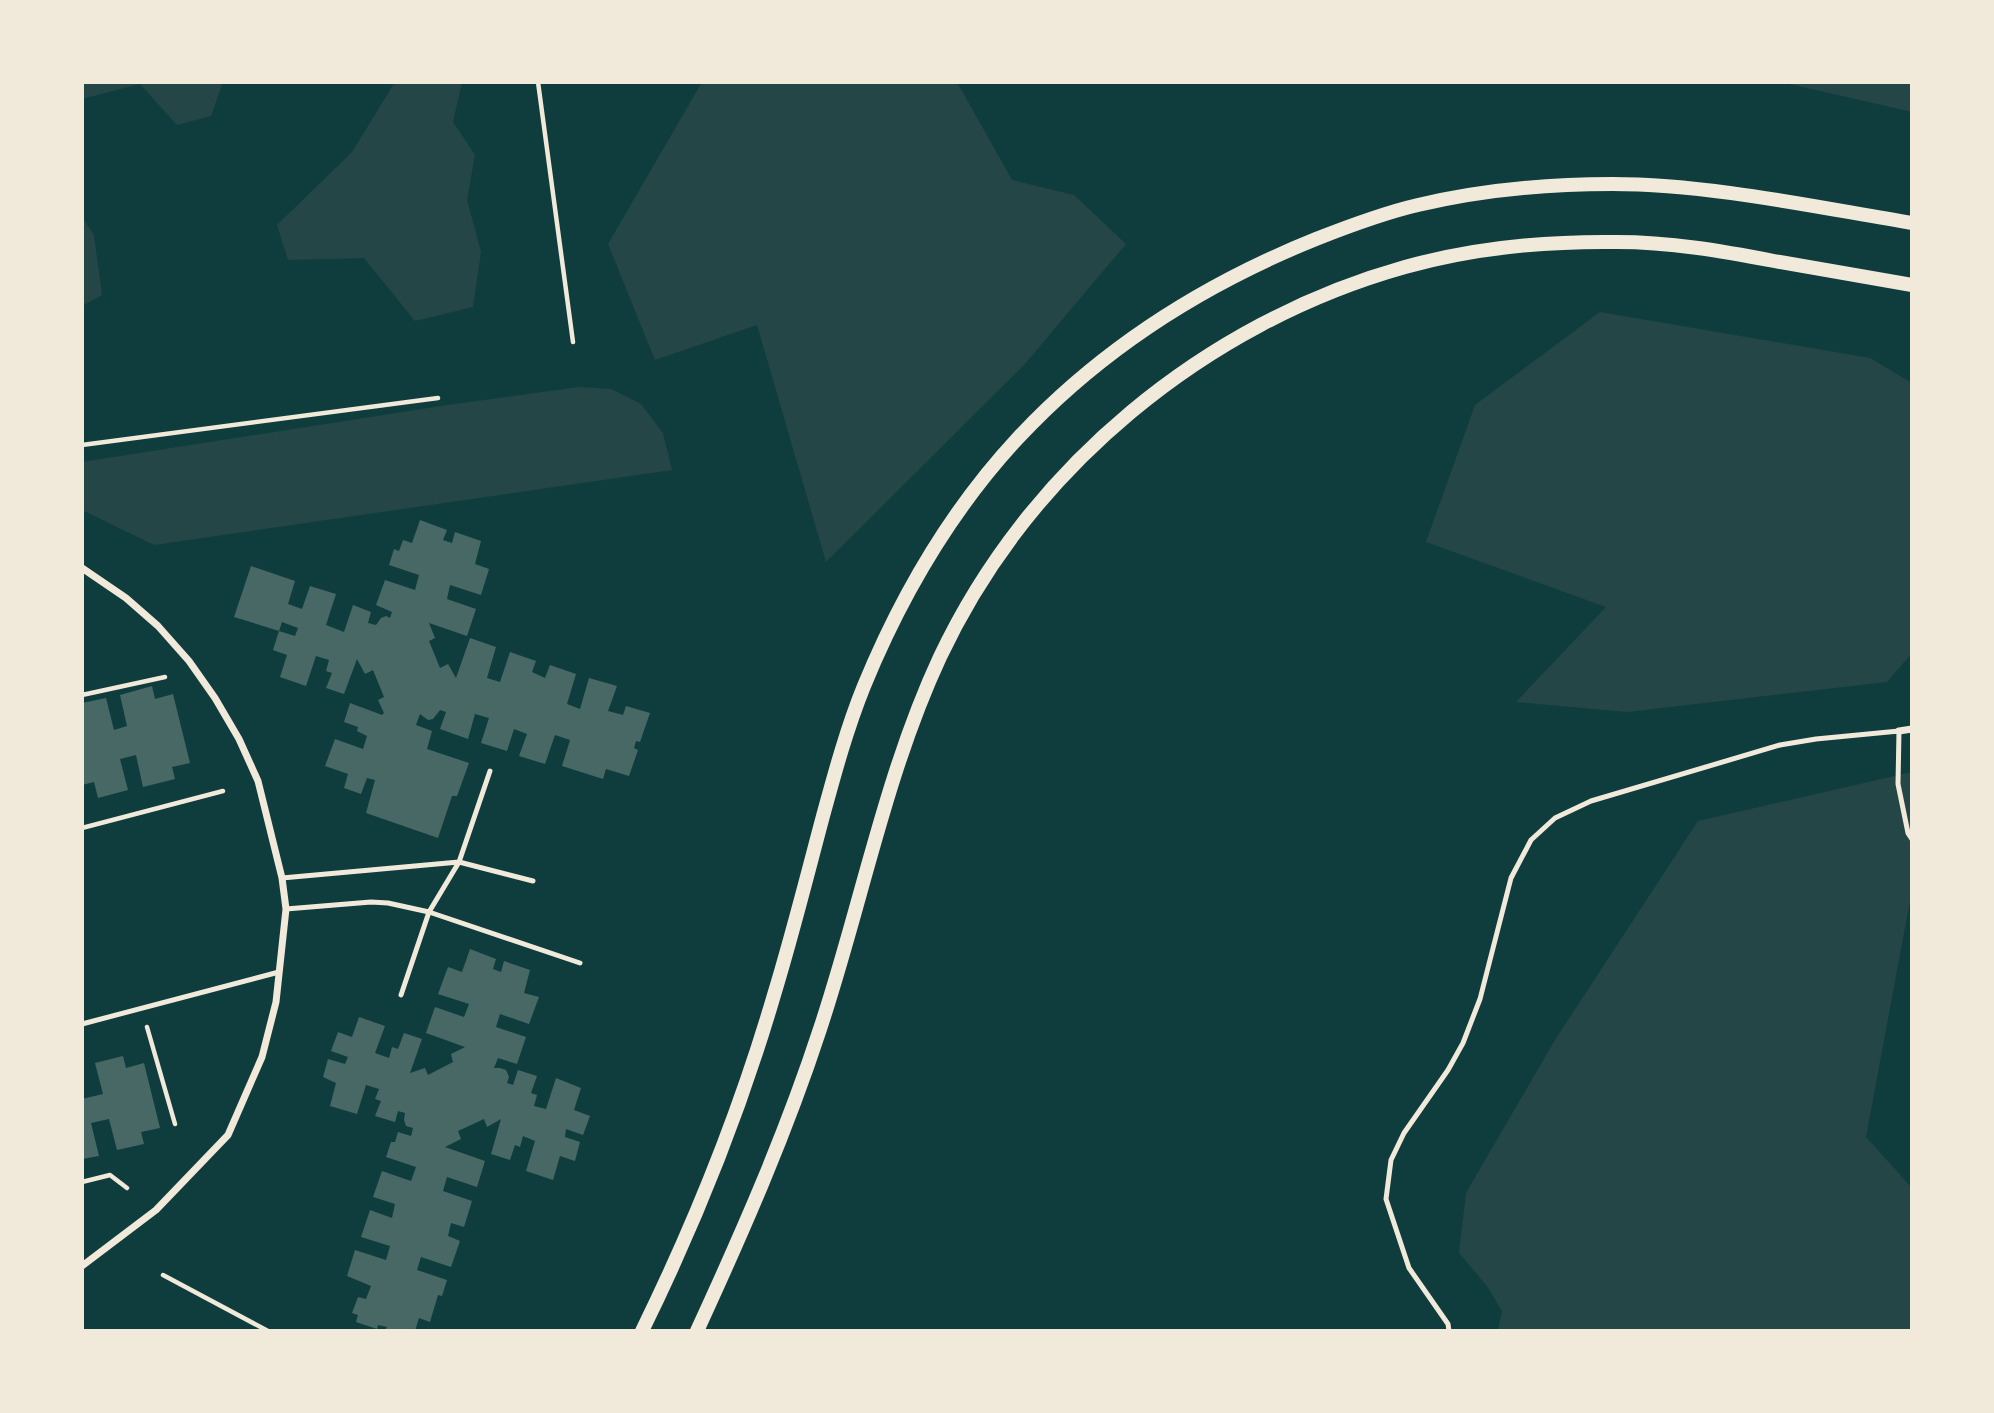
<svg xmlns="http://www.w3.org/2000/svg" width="1994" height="1413" viewBox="0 0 1994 1413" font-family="Poppins,sans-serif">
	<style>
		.green { fill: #244646 }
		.building { fill: #486865 }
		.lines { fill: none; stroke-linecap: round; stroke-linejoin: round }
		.path { stroke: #f1e9da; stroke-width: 4.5 }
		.service { stroke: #f1e9da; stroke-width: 5 }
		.minor { stroke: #f1e9da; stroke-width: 7 }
		.secondary { stroke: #f1e9da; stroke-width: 14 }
	</style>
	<rect width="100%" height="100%" fill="#0f3d3e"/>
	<path class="green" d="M82,82H223L211,116L177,125L140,84L82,99Z
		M395,82H462L453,122L475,155L467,200L481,252L473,307L415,321L364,258L288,260L277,225L352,152Z
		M702,82H957L1012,180L1074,195L1126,244L1024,365L826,562L757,325L655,360L608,244Z
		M1781,82H1912V112Z
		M82,217L94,235L102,295L82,306Z
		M1600,312L1870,358L1912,383V653L1887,682L1627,712L1516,702L1606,607L1426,542L1475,405Z
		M580,387L611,389L641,404L663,433L672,470L154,545L82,510V462L447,405Z
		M1912,772V890L1866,1137L1912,1188V1331H1498L1502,1311L1487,1286L1459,1253L1466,1193L1555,1040L1698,821Z"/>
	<path class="building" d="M420,520L447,530L443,540L452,543L455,532L481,541L475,564L489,569L481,595L450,585L447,599L476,609L467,636L429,623L435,638L429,641L440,668L448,664L456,678L470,638L496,647L487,678L500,682L510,652L536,661L532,672L545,678L550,665L576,674L567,704L580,709L589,678L617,686L608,711L623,715L626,706L650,713L640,742L636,741L634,748L638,750L629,776L606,769L603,779L562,766L570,740L555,735L545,764L519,756L527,734L514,729L507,751L481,743L489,718L475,714L468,739L440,729L446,712L440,710L433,719L428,720L420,714L416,725L432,731L427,749L469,763L457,796H452L438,838L366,813L375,780L367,778L361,794L344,788L348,774L325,766L335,739L363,749L367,736L357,731L358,727L344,722L350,703L382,715L384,713L378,700L384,697L373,670L365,674L357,659L344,694L326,688L332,673L326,671L329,660L316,656L306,686L280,677L287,655L273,650L279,631L295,636L298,628L282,622L279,631L234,617L251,566L295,581L288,604L302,609L310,586L336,594L326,625L344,632L353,605L371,612L368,623L376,625L381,618L386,616L390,618L392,612L376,605L385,580L415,590L419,575L389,565L394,549L399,551L403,540L412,543Z
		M152,686L155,699L173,694L190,763L172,767L175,779L143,787L136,755L120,759L128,790L98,798L94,782L82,785V703L106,698L114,730L127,726L120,695Z
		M470,949L496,959L493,969L501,972L504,961L530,970L524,993L539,997L529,1024L500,1014L496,1027L526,1037L517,1064L498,1058L494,1068H500L506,1070L509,1077L507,1083L513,1085L518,1070L537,1076L531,1093L537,1095L534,1106L546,1109L556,1078L581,1088L574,1110L590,1116L583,1135L566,1129L565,1137L580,1142L575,1161L560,1156L553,1180L526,1171L535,1141L523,1136L520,1147L515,1145L510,1160L491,1154L501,1119L487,1127L484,1119L458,1131L461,1139L445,1147L485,1161L477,1187L447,1177L443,1191L472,1201L464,1227L451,1223L448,1236L460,1241L451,1267L421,1257L417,1270L447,1280L442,1296L438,1295L430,1322L419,1318L415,1331H385L387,1327L378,1325L377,1329L356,1322L358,1315L352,1313L358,1297L366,1299L371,1286L347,1276L355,1250L386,1260L390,1246L361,1237L370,1210L392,1218L395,1204L373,1197L382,1171L411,1181L416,1167L386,1157L391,1142H395L398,1132L411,1136L413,1128L406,1126L404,1120L405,1113L398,1111L395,1122L375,1116L381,1101L375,1099L379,1089L366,1085L357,1114L330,1106L336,1083L323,1077L328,1059L345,1064L348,1057L331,1051L338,1032L352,1037L359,1017L385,1026L375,1053L389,1058L392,1047L398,1049L404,1033L422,1039L410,1073L425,1068L428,1075L453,1062L451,1054L465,1047L426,1033L435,1007L464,1017L469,1004L438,994L448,967L462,972Z
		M123,1056L126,1068L144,1063L160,1128L141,1132L144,1144L117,1150L109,1119L91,1123L99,1156L82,1159V1099L103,1094L95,1063Z"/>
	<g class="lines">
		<path class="path" d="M538,82L573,342
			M82,445L438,398
			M82,695L165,677
			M82,828L223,791
			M147,1027L175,1124
			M82,1182L110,1175L127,1188
			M163,1275L268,1331"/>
		<path class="service" d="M282,878L459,862L533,881
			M286,909L371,902L388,903L429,912L580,963
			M401,995L429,912L459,862L490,771
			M82,1024L279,972
			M1449,1331L1448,1324L1409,1268L1386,1199L1391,1160L1404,1133L1448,1070L1463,1043L1480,999L1511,878L1531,840L1555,818L1591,801L1780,745L1816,739L1899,731L1898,784L1908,833L1912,839"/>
		<path class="minor" d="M82,568L126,598L158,626L189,661L215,698L239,739L258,781L282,878L286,909L276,1002L262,1057L228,1135L156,1210L82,1266
			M1899,731L1912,729"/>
		<path class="secondary" d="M642,1331C695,1223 740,1111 774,995C792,936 807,876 823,816C835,772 847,728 864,686C901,596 952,509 1018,438C1101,349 1204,284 1316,239C1349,226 1383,213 1418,205C1481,190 1547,184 1612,184C1709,184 1815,207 1912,223
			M697,1331C743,1231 786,1133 820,1029C861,906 885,775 940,657C1029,468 1205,323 1405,267C1473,248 1546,241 1617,242C1670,242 1722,251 1774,261C1820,269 1866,277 1912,285"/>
	</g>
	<rect width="1994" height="1413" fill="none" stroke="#f1e9da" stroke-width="168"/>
</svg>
